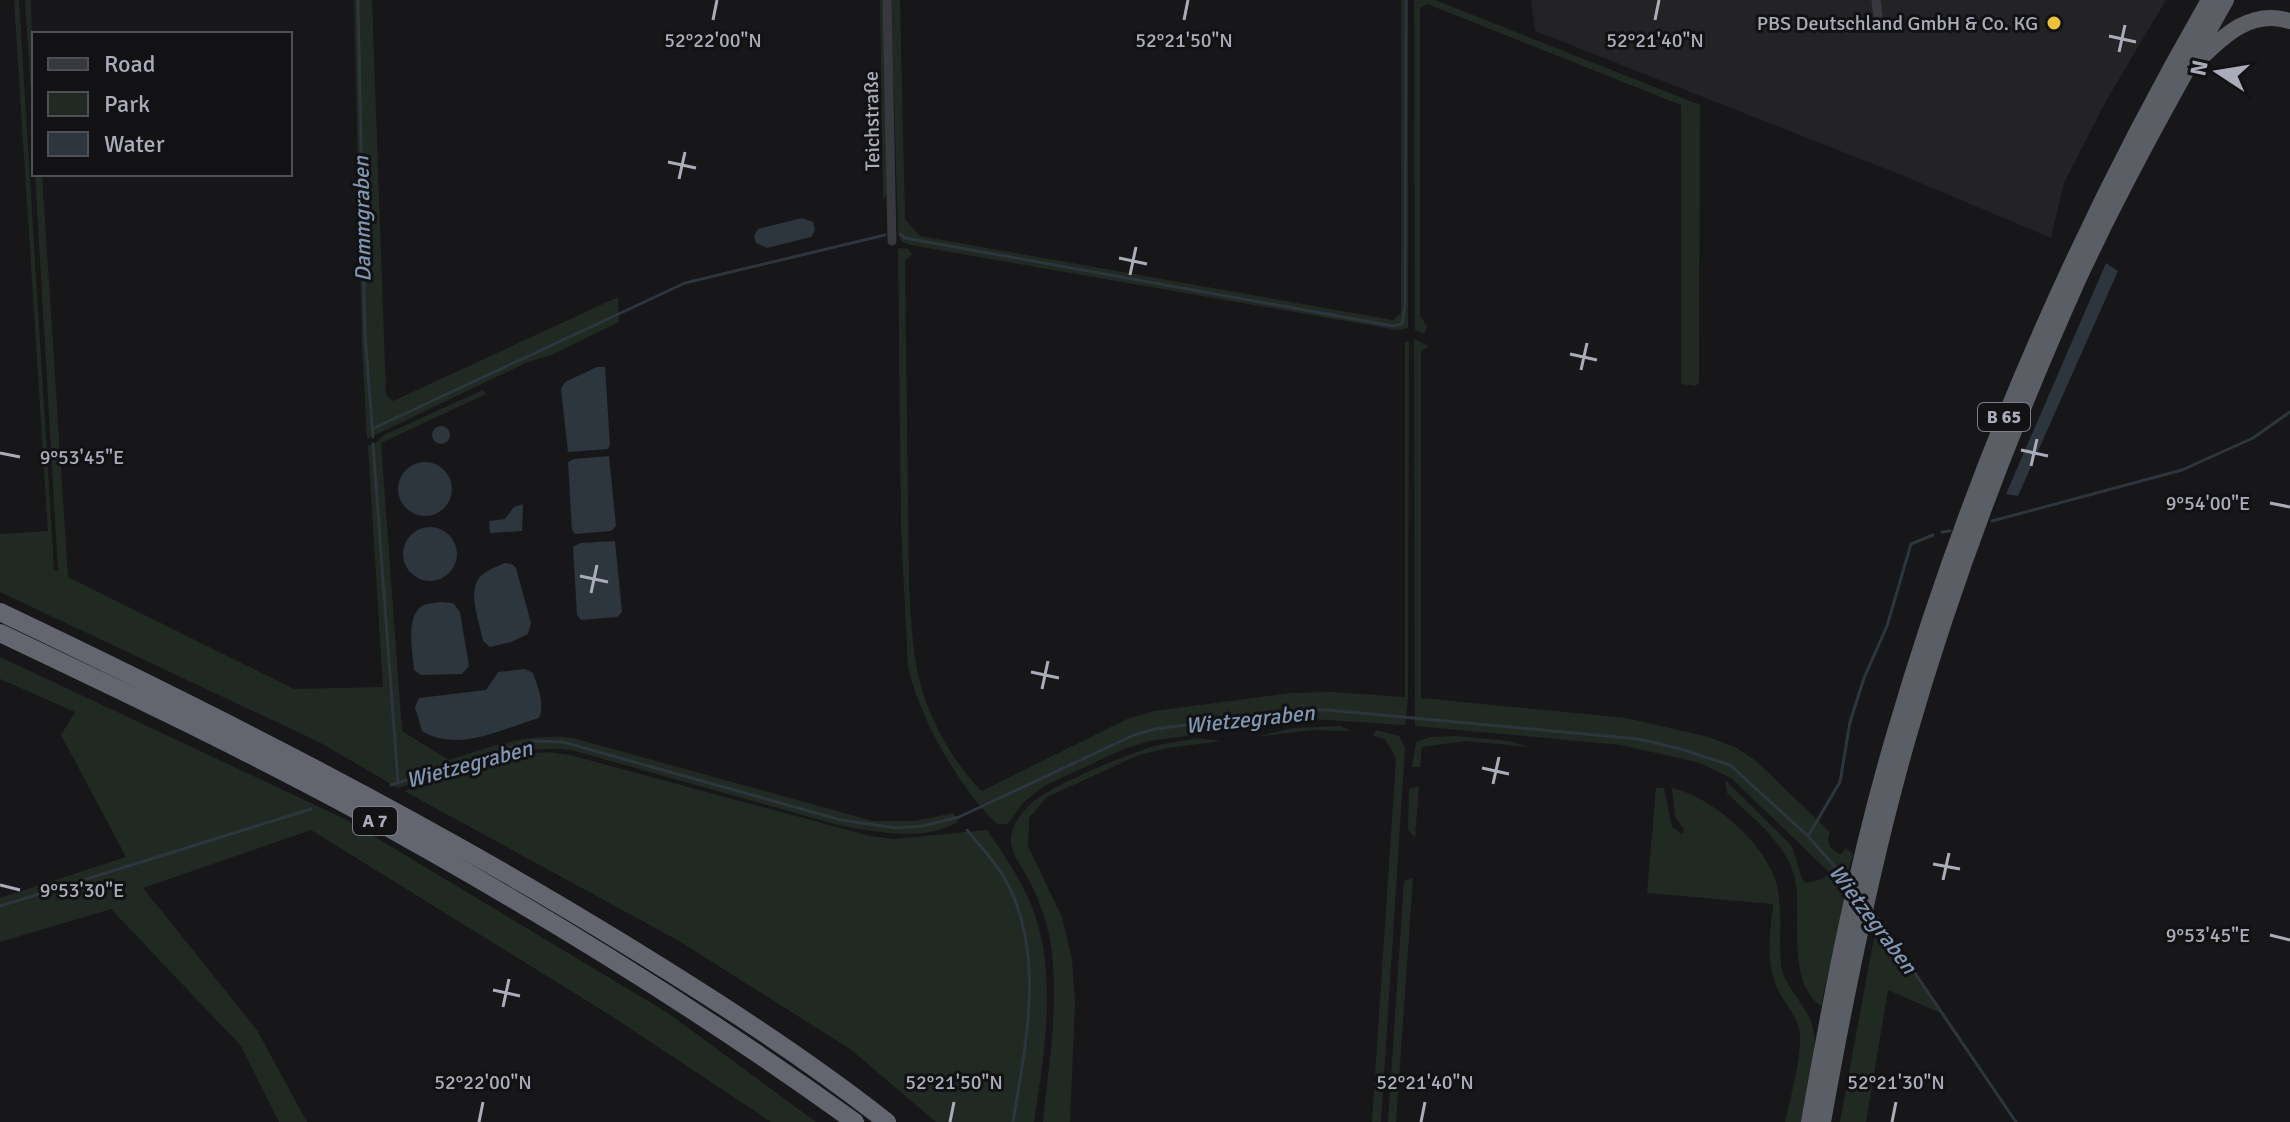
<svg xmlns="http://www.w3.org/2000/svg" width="2290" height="1122" viewBox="0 0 2290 1122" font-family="Signika,sans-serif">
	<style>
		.built { fill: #232326 }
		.green { fill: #212923 }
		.water { fill: #2d353d }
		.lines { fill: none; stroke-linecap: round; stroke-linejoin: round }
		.stream { stroke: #2d353d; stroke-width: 3 }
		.minor { stroke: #38393e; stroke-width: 9 }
		.trunk { stroke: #5c5e66; stroke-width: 16 }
		.motorway { stroke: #64666f; stroke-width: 18 }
		.ticks { fill: none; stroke: #aaadb9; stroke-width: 3 }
		.poi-dot { fill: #efc23a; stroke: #121214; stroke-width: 3 }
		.labels { text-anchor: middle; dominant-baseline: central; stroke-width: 6; stroke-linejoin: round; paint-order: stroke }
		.shield { fill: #121214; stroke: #7c7e88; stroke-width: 2 }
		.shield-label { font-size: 18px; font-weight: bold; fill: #aaadb9 }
		.poi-label { font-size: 20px; fill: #aaadb9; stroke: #121214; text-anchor: end }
		.street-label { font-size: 20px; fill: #aaadb9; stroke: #121214 }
		.water-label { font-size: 22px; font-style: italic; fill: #8197b3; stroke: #121214 }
		.ticks-label { font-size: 20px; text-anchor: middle; fill: #aaadb9; stroke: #121214; stroke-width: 6; stroke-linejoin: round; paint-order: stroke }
	</style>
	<rect width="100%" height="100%" fill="#171719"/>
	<path class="built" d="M1531,0H2166L2106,101L2064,183L2051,238L1904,176L1535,31Z"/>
	<path class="green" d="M14,0H19L54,570L58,571L35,174H42L68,577L294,689L383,687L368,446L376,443L384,435L483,390L486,394L381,443L402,731L449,760C492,747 527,732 573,738L873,821H915L953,813L958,822C924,842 875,832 838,825L571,750C512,743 453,771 398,788L319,742L0,592V534L48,531Z
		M25,0H31L34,137Z
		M354,0H372L386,395L393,401L618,297L619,322L551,355L528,362L367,439L362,347Z
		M880,0H884L887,194L883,200Z
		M891,0H900L905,219L920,236L1393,320L1401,313V0H1408V328L1397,330L910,245L901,241L898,232Z
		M1414,0H1435L1700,105L1699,382L1696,386L1681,384V105L1427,4L1420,8V316L1427,326L1424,334L1415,330Z
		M898,248L908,249L912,254L905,261C906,340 907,419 908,498C909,557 907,617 918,675C927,715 952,762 982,791L1127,719L1154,711L1291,693L1331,692L1405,697V342H1409L1408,698L1405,725L1311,719L1150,741L1124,749L1044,786L1023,803L1008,824H997C960,789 918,716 908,666L901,527Z
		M1414,339L1429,346L1421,352V698L1626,718L1709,737L1737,748L1755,760L1830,832C1826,843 1830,850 1841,854L1846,848L1853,854L1842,895L1845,899L1821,1006C1784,980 1804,912 1794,875C1785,842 1750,816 1727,793L1725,780L1792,846L1802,879L1806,883L1823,879L1829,872L1731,778L1700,763L1621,745L1415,726Z
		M0,657L345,819L668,1013L816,1122H771L613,1017L311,830L143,888L257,1030L307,1122H279L241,1046L111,909L0,942V898L126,857L61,735L75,712L0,679Z
		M1340,726L1351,731L1313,730L1256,737L1292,728Z
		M1376,730L1399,736L1405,748L1381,1122H1372L1396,758L1385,739L1373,736Z
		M1456,736L1509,741L1529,747L1467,741L1422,747L1420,767H1412L1416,742L1430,737Z
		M1197,738L1221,741L1168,748L1139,755L1047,797L1029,818L1028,846L1062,917L1072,959L1075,1003L1070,1122H1043C1049,1062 1060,999 1050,939C1046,920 1039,900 1030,882C1024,870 1013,857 1011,843C1009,828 1022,811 1033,802C1054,784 1128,754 1155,746C1169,742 1183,741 1197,738Z
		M547,752L570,755L870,836L894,839L987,830C1006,857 1024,884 1035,915C1057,981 1044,1055 1034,1122H936L850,1049L679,941L404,791L526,754Z
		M1419,786L1415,838L1408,830L1409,789Z
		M1656,788H1664L1672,827L1682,834L1684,829L1675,817L1672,788C1712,797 1762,841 1775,879C1784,907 1778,936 1781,965C1784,985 1802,1001 1810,1019C1822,1045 1806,1094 1801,1122H1785C1790,1099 1804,1050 1799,1029C1796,1015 1785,1003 1778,990C1765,962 1770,934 1773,904L1647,893Z
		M1413,878L1396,1122H1388L1404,881Z
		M1877,921L1943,1014L1888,990L1866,1122H1840Z"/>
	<path class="water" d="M802,218L813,222L815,230L811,237L767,248L756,243L754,236L758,229Z
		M2106,263L2118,271L2018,496L2006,494Z
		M597,367H605L610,445L608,449L568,452L561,389L565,382Z
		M432 435a9 9 0 1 1 18 0a9 9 0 1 1-18 0Z
		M609,456L616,526L611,531L575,534L572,530L568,462L574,459Z
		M398 489a27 27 0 1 1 54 0a27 27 0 1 1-54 0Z
		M523,504L522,531L490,533L489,521L505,519L514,507Z
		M403 554a27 27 0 1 1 54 0a27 27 0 1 1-54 0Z
		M615,541L622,612L617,617L581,620L577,615L573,547L580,543Z
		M505,563L512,564L516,568L531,623L528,634L511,642L490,647L483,641C480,625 469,597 477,581C481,572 496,567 505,563Z
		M441,602L453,603L460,612L469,666L462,674L421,675L414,670C413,653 405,617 422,606C427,603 435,603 441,602Z
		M525,669L533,673C538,687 545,704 539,718C502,729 458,753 422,731L415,707L419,698L486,690L498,672Z"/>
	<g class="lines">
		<path class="stream" d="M358,0L365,336L373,437
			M900,234L905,238L1393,326L1402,324L1405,307L1406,0
			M372,429L685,283L885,235
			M373,444L398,782
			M1992,521L2182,470L2253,438L2290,412
			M1942,532L1950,531
			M391,785L519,745L534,741L563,742L841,820L897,828L922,826L959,817L1134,735L1155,729L1304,710H1328L1638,739L1677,748L1730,765L1808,836L1849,883
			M967,830C979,845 995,861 1005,879C1046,953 1026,1042 1013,1122
			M1808,836L1840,782L1850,722L1864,678L1887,626L1911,544L1933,535
			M0,906L311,809
			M1872,910L2016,1122"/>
		<path class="minor" d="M887,0L892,241
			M1876,0L1879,25"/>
		<path class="trunk" d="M2199,60C2224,35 2251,9 2290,21
			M1809,1122C1832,991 1857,860 1895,732C1970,476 2076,231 2209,0
			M1823,1122C1846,993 1872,864 1908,738C1953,581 2012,427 2079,278C2123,183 2175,91 2226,0"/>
		<path class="motorway" d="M0,612C212,713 421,819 621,942C712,998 803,1056 887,1122
			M0,633C116,688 233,744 347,805C523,901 693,1005 855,1122"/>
	</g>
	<path class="ticks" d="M713,20L717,0M1184,20L1188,0M1655,20L1659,0M2109,36L2136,42M2119,52L2125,25M668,162L696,168M679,179L685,152M1119,258L1147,264M1130,275L1136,247M1570,354L1597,360M1581,370L1587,343M2021,450L2048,456M0,453L20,457M2031,466L2037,439M2270,503L2290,507M580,576L608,582M591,593L597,565M1031,672L1059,678M1042,689L1048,661M1482,768L1509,774M1493,784L1499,757M1933,864L1960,869M1943,880L1949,853M0,885L20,890M2270,935L2290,940M493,990L520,996M503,1007L509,979M479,1122L483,1102M950,1122L954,1102M1421,1122L1425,1102M1892,1122L1896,1102"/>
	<circle class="poi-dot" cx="2054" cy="23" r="8"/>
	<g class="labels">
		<g class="shield">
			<rect x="1978" y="403" width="52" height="28" rx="6"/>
			<rect x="353" y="807" width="44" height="28" rx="6"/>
		</g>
		<g class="shield-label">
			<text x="2004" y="417">B 65</text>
			<text x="375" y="821">A 7</text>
		</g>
		<g class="poi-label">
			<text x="2038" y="23">PBS Deutschland GmbH &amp; Co. KG</text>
		</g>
		<g class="street-label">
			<text transform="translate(872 121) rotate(-91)">Teichstraße</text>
		</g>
		<g class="water-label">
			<text transform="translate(362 219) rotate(-91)">Dammgraben</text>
			<text transform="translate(1250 719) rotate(-6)">Wietzegraben</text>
			<text transform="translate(469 764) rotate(-15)">Wietzegraben</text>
			<text transform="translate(1873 919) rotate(53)">Wietzegraben</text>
		</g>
	</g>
	<g class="ticks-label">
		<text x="713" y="47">52°22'00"N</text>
		<text x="1184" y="47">52°21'50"N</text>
		<text x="1655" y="47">52°21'40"N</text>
		<text x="82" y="464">9°53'45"E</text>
		<text x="2208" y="510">9°54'00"E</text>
		<text x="82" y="897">9°53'30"E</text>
		<text x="2208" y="942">9°53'45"E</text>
		<text x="483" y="1089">52°22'00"N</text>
		<text x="954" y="1089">52°21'50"N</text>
		<text x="1425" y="1089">52°21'40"N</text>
		<text x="1896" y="1089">52°21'30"N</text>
	</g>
	<rect x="32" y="32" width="260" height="144" fill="#121214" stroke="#4f5056" stroke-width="2"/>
	<rect x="48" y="58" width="40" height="12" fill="#38393e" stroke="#4f5056" stroke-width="2"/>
	<text x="104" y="72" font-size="24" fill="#aaadb9">Road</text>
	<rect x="48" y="92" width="40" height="24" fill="#212923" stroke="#4f5056" stroke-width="2"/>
	<text x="104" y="112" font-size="24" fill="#aaadb9">Park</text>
	<rect x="48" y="132" width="40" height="24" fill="#2d353d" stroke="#4f5056" stroke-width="2"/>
	<text x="104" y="152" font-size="24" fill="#aaadb9">Water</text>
	<g transform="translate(2218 72) rotate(282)" stroke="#121214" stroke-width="6" paint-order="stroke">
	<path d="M0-6L14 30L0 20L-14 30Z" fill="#aaadb9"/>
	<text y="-12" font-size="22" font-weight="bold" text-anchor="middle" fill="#aaadb9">N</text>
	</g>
</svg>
